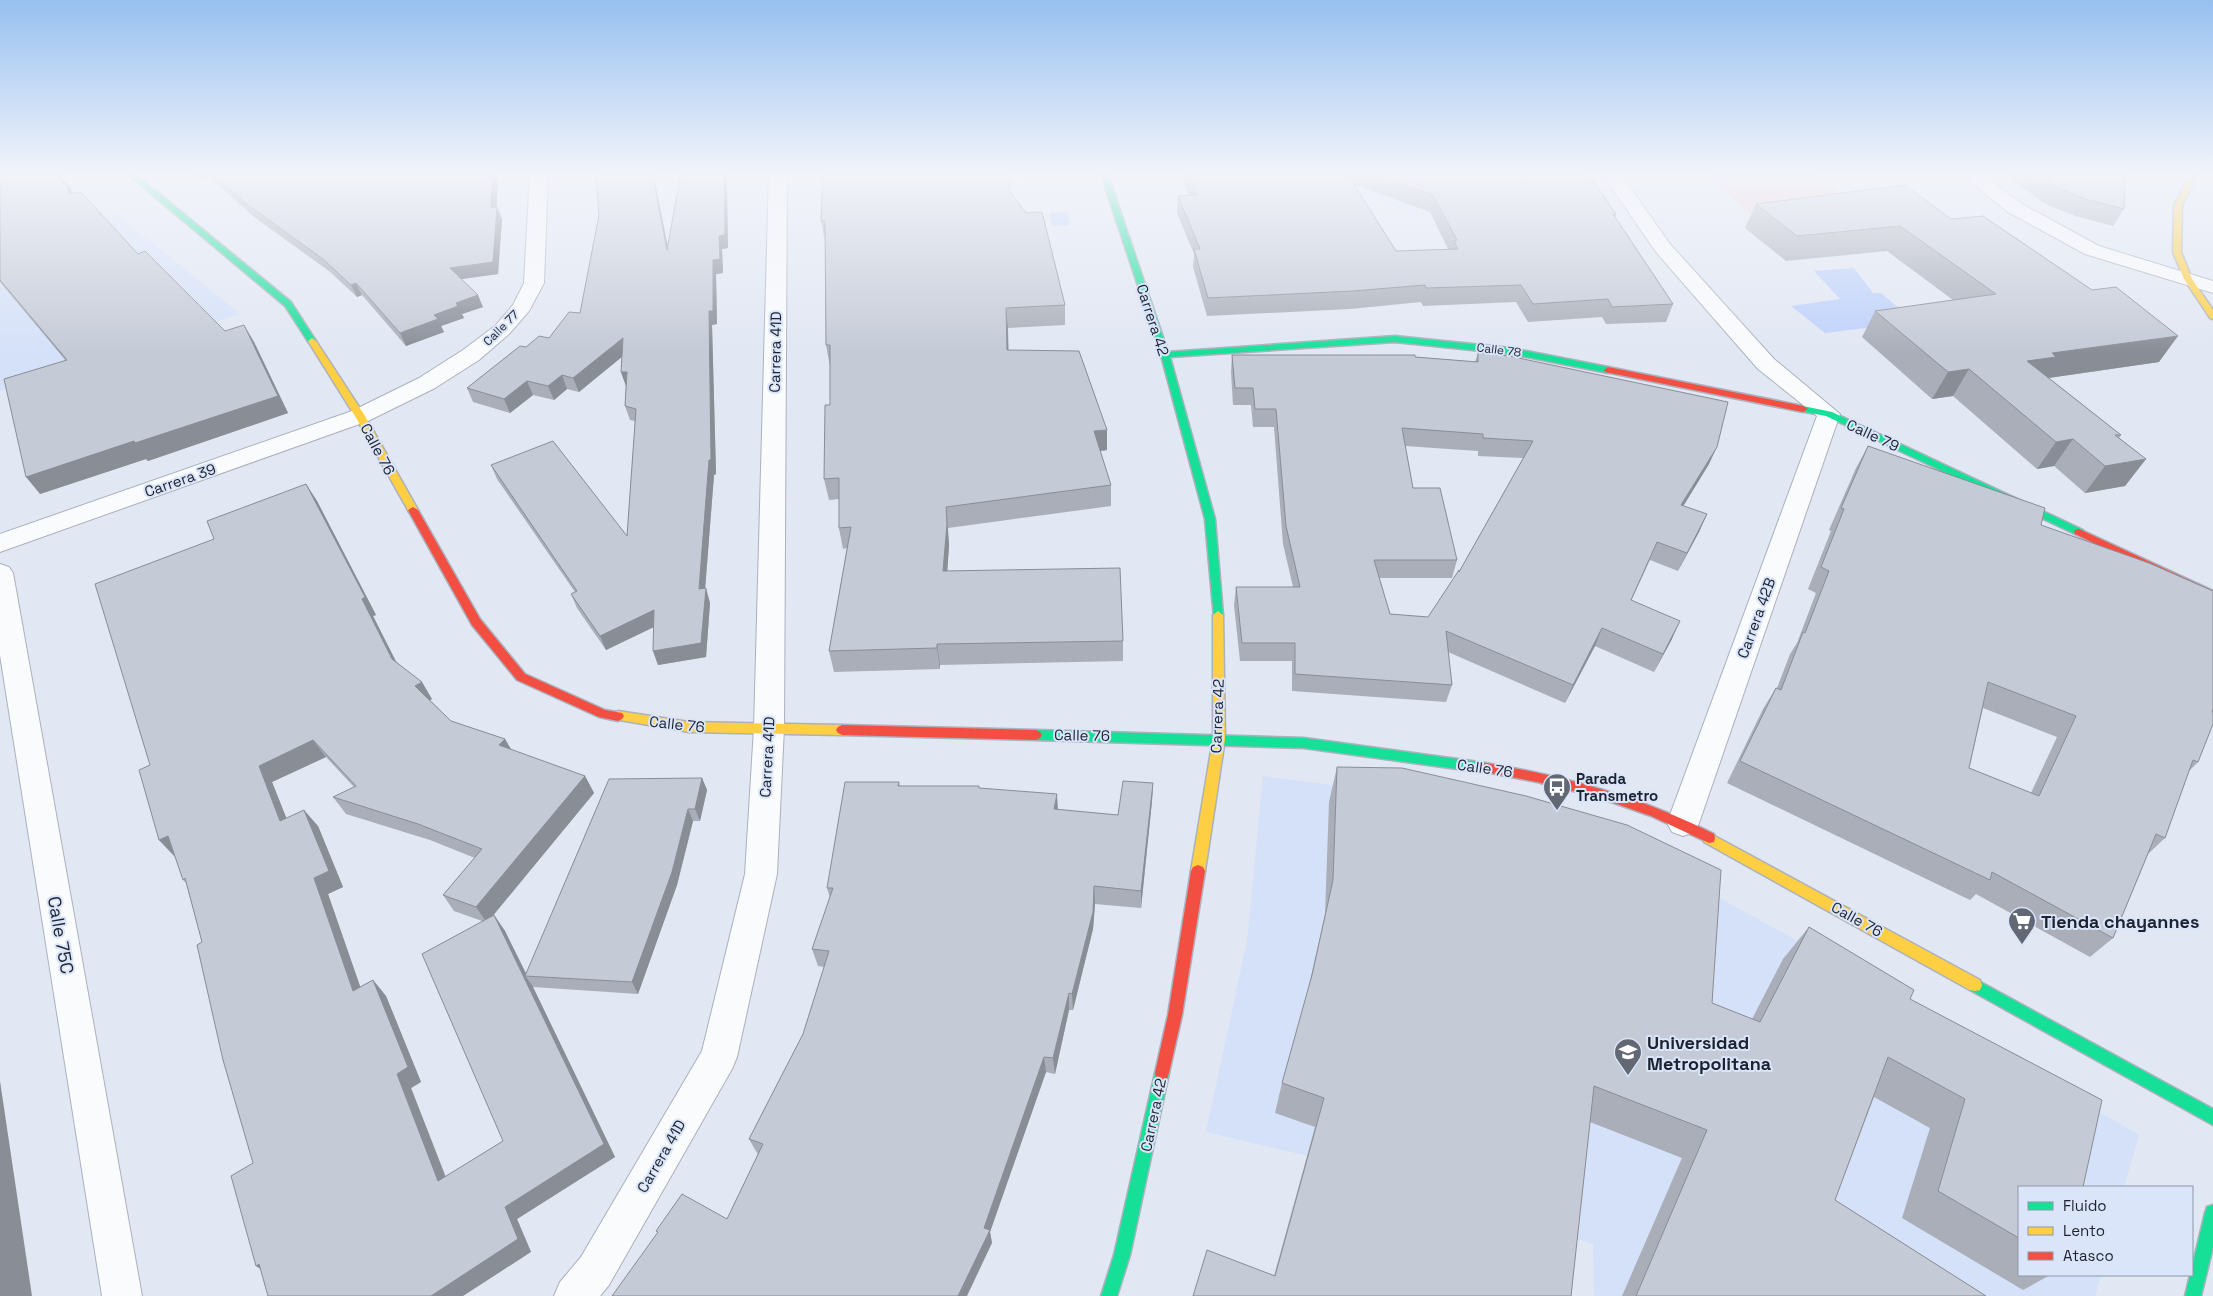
<svg xmlns="http://www.w3.org/2000/svg" width="2213" height="1296" viewBox="0 0 2213 1296" font-family="'Space Grotesk',sans-serif">
	<style>
		.built { fill: #d5e1f9 }
		.green { fill: #eeccce }
		.water { fill: #bdd1fb }
		.lines { fill: none; stroke-linecap: round; stroke-linejoin: round }
		.street-casing { stroke: #abb1bd; stroke-width: 2 }
		.fast-casing { stroke: #abb1bd; stroke-width: 3 }
		.slow-casing { stroke: #abb1bd; stroke-width: 3 }
		.jam-casing { stroke: #abb1bd; stroke-width: 3 }
		.street { fill: #fafbfd; fill-rule: evenodd }
		.fast { fill: #16e098; fill-rule: evenodd }
		.slow { fill: #ffcf43; fill-rule: evenodd }
		.jam { fill: #f24e42; fill-rule: evenodd }
		.wall { fill: #a9aeb8; fill-rule: evenodd }
		.shaded-wall { fill: #898d96 }
		.building { fill: #c4cad6; stroke: #898d96; fill-rule: evenodd }
		.labels { text-anchor: middle; dominant-baseline: central; stroke-width: 4; stroke-linejoin: round; paint-order: stroke }
		.far-street-label { font-size: 12px; fill: #1c222e; stroke: #dae5fa }
		.street-label { font-size: 15px; fill: #1c222e; stroke: #dae5fa }
		.poi-label { font-size: 15px; font-weight: bold; fill: #1c222e; stroke: #dae5fa; text-anchor: start }
		.near-poi-label { font-size: 18px; font-weight: bold; fill: #1c222e; stroke: #dae5fa; text-anchor: start }
		.near-street-label { font-size: 18px; fill: #1c222e; stroke: #dae5fa }
	</style>
	<rect width="100%" height="100%" fill="#e1e7f3"/>
	<path class="built" d="M1343,172L1449,186L1414,213L1354,192Z
		M117,214L240,314L0,391V249Z
		M1263,776L1474,804L1688,881L1941,1019L2139,1135L2124,1187H2019V1275H2101L2095,1296H1594L1593,1244L1308,1156L1206,1132L1247,941Z"/>
	<path class="green" d="M1702,172H1812L1857,206L1756,219Z"/>
	<path class="water" d="M1067,212L1070,225L1052,226L1049,213Z
		M1854,268L1873,293H1881L1915,322L1825,333L1791,306L1840,299L1814,271Z"/>
	<g class="lines">
		<g class="street-casing">
			<path id="street" d="M530,172H548L544,283L529,311L509,334L479,360L435,388L368,421L0,552V534L352,411L419,378L463,350L495,326L513,305L524,283Z
				M769,172H787L784,728L777,874L737,1057L732,1069L609,1285L600,1296H554L560,1282L581,1257L702,1051L745,874L754,728Z
				M1601,172H1619L1670,244L1774,359L1840,414L1699,823L1694,832L1683,836L1672,832L1667,823L1817,416L1758,369L1656,252Z
				M1958,172H1979L2022,204L2099,246L2213,281V293L2085,254L2008,212Z
				M0,564L9,567L13,573L142,1296H102L0,655Z"/>
		</g>
		<g class="fast-casing">
			<path id="fast" d="M125,172H133L291,302L316,341L315,343H309L285,306Z
				M1100,172H1107L1168,352L1395,336L1511,348L1608,367L1612,370L1608,373L1511,354L1395,342L1170,357L1215,519L1223,615L1218,619L1214,618L1205,519L1161,355Z
				M1803,406L1832,412L2083,530L2084,532L2083,534H2075L1826,416L1800,411V407Z
				M1036,730L1304,738L1479,762L1483,764L1485,767L1483,770L1479,772L1304,748L1036,740L1032,738L1030,735L1032,732Z
				M1975,979L2213,1109V1125L1970,990L1968,985L1970,980Z
				M1162,1066L1167,1068L1169,1073L1130,1255L1117,1296H1101L1114,1255L1155,1073L1157,1068Z
				M2213,1205V1247L2201,1296H2185L2190,1275H2192V1267L2205,1213L2207,1207Z"/>
		</g>
		<g class="slow-casing">
			<path id="slow" d="M2191,172H2198L2182,206L2181,252L2192,279L2213,310V319L2210,318L2184,279L2173,252L2174,206Z
				M312,338L316,341L365,416L418,510L417,512H409L408,510L355,416L308,341Z
				M1218,611L1223,615L1225,739L1205,871L1203,875L1198,877L1193,875L1191,871L1213,739V615Z
				M618,711L689,722L842,725L846,727L848,730L846,733L842,735L689,732L614,719L612,716L614,713Z
				M1709,833L1980,980L1982,985L1980,990L1975,991L1970,990L1704,842L1703,838L1704,834Z"/>
		</g>
		<g class="jam-casing">
			<path id="jam" d="M1608,367L1803,406L1808,409L1803,412L1605,372L1604,370Z
				M413,507L418,510L480,619L525,674L605,710L622,713L624,716L622,719L618,721L599,717L517,680L472,625L408,510Z
				M2079,529L2213,591V600L2075,534L2074,532L2075,530Z
				M842,725L1036,730L1040,732L1042,735L1040,738L1036,740L842,735L838,733L836,730L838,727Z
				M1479,762C1561,775 1639,796 1714,834L1715,838L1714,842L1709,843L1651,816L1597,797L1537,782L1475,770L1473,767L1475,764Z
				M1198,865L1203,867L1205,871L1182,1015L1169,1073L1167,1078L1162,1080L1157,1078L1155,1073L1168,1015L1191,871L1193,867Z"/>
		</g>
		<use href="#street" class="street"/>
		<use href="#fast" class="fast"/>
		<use href="#slow" class="slow"/>
		<use href="#jam" class="jam"/>
	</g>
	<path class="wall" d="M0,172H59L65,184L67,183L73,193L138,254L225,331L244,325L254,342L288,413L148,461L146,459L40,494L66,361L0,282Z
		M191,172H498L496,207H497L502,219L498,274L461,279L483,307L462,314L464,318L441,326L444,332L406,346L362,295L357,297L329,271L254,217L209,177L199,180Z
		M595,172H653L668,247L728,248L722,249L723,273L716,274L717,324L712,325L716,474L714,475L705,588L710,603L706,657L658,665L653,651L654,627L606,650L577,608L571,594L575,592L497,479L491,465L627,536L635,421L630,420L625,406L626,386L621,372L622,356L579,392L567,389L554,400L533,395L510,413L473,402L467,388L526,347L549,338L580,313L599,215Z
		M820,172L1010,192L1065,305V325L1008,328V350L1107,450L1100,451L1111,485V506L948,528L949,545L947,571L1123,641V661L940,665V669L834,672L829,651L847,548L843,549L839,528V499L829,500L824,479L830,405V366L826,345L825,241L821,221L822,185Z
		M1179,172H1587L1616,214L1615,218L1673,304L1666,322L1606,324L1602,317L1528,322L1516,302L1423,306L1421,302L1350,309L1207,316L1193,267L1194,254L1177,213L1178,196L1189,195ZM1353,184L1430,212L1448,249L1396,251Z
		M2002,172H2126L2124,209L2113,226L2075,216L2044,203Z
		M1756,204L1951,219L2159,362L2049,378L2121,435L2119,438L2146,459L2125,486L2085,493L2054,466L2037,469L1953,396L1932,399L1862,337L1875,311L1953,300L1887,251L1786,261L1745,228Z
		M1478,353L1709,464L1683,506L1707,514L1699,532L1678,571L1650,560L1631,601L1672,639L1654,672L1595,646L1565,703L1448,652L1452,685L1446,702L1292,691V661H1240L1234,605L1236,587H1293L1283,544L1274,427H1253L1251,405H1233L1231,372L1232,355L1415,357L1475,362ZM1405,446L1478,451V456L1523,458L1459,572L1428,617L1390,614L1379,578H1452L1457,560L1413,488Z
		M1868,446L2041,525L2198,762L2189,771L2165,838L2148,854L2113,938L2090,957L1976,894L1970,900L1727,783L1763,709L1776,688H1777L1790,654L1797,643L1816,593L1808,589L1831,531L1829,530L1856,468ZM1983,708L2057,737L2031,793L1969,768Z
		M306,484L317,501L376,615L373,616L396,661L432,699L430,700L451,721L505,739L511,750L585,776L594,793L493,915H494L505,931L526,973L702,778L707,790L700,821H693L677,885L638,994L533,987L532,985L615,1157L517,1219L531,1252L253,1163L202,942L186,883L183,880L175,856L159,840L150,765L214,539ZM326,757L354,787L333,797L346,814L430,840L475,858L443,895L454,911L482,921L503,1141L446,1177L411,1088L421,1082L386,996L373,980L360,987L328,894L343,887L318,826L286,818L272,782Z
		M1337,767L1712,1003L1752,1019L1783,959L1809,927L1910,999L2019,1187V1275H2050L2023,1290L1902,1218L1930,1128L1874,1097L1835,1200L1986,1296H1622L1682,1158L1590,1122L1571,1296L1274,1276L1315,1127L1275,1113L1282,1083L1308,990L1325,914L1329,802Z
		M899,782L900,786H979V788L1058,810L1118,815L1153,783L1152,801L1141,908L1095,904L1093,929L1073,1010H1069L1055,1074L1046,1072L990,1232L992,1243L658,1233L656,1231L727,1219L758,1154L757,1153L749,1139L803,1034L824,967L818,966L812,949L830,898L827,888Z"/>
	<path class="shaded-wall" d="M57,172H59L63,179L69,193L67,183L77,199L80,211L62,184Z
		M194,172H206L209,177L199,180Z
		M493,172H498L496,220L491,208Z
		M652,172H653L671,264L667,250Z
		M724,172H727L728,248L722,249L723,273L716,274L717,324L712,325L716,474L714,475L704,603L699,589L709,311L713,260Z
		M497,207L502,219L498,274L455,280L450,268Z
		M356,283L362,295L357,297L351,285Z
		M478,295L483,307L462,314L464,318L441,326L444,332L406,346L400,333L456,303Z
		M1006,308L1008,328L1009,371L1007,350Z
		M244,325L254,342L288,413L148,461L146,459L40,494L26,477Z
		M2178,336L2159,362L2041,379L2027,361L2052,353Z
		M623,338L628,352L579,392L573,378Z
		M1969,369L1953,396L1932,399L1948,372Z
		M621,372H627L632,386H626Z
		M562,375L567,389L554,400L548,386Z
		M527,381L533,395L510,413L504,399Z
		M1107,430V450L1094,452V431Z
		M2073,439L2054,466L2037,469L2056,442Z
		M1717,447L1709,464L1673,523L1681,505Z
		M2146,459L2125,486L2085,493L2105,466Z
		M306,484L317,501L376,615L373,616L403,676L392,659L362,599Z
		M946,507L949,545L946,592L943,571Z
		M1707,514L1699,532L1678,571L1687,553Z
		M706,588L710,603L706,657L658,665L653,651Z
		M654,610L660,624L606,650L600,636Z
		M1680,621L1672,639L1654,672L1663,654Z
		M1602,628L1595,646L1565,703L1573,685Z
		M937,644L940,665V669L937,648Z
		M422,682L432,699L425,703L415,686Z
		M505,739L515,756L499,745Z
		M313,740L326,757L272,782L294,837L280,821L259,766Z
		M585,776L594,793L487,923L476,907Z
		M702,778L707,790L700,821L695,809Z
		M1153,783L1152,801L1141,908V891Z
		M1057,794L1058,812L1054,809Z
		M688,809L693,821L677,885L638,994L632,982Z
		M304,810L318,826L343,887L328,894L367,1006L353,991L314,878Z
		M168,836L175,857L159,840Z
		M1094,886L1095,904L1093,929L1073,1010L1072,994Z
		M494,915L505,931L527,976H525L532,985L615,1157L517,1219L531,1252L463,1296H431L505,1207L604,1144Z
		M373,980L386,996L421,1082L411,1088L452,1194L438,1181L397,1074Z
		M1069,993V1010L1055,1074L1053,1058Z
		M1044,1057L1046,1072L990,1232L992,1243L967,1296H958L984,1228Z
		M0,1081L32,1296H0Z
		M259,1264L274,1278L256,1266Z"/>
	<path class="building" d="M0,172H57L62,184L67,183L69,194L81,192L138,254L145,251L225,331L244,325L278,396L135,443L134,441L26,477L4,379L67,360L0,280Z
		M210,172H493L491,208L497,207L493,262L450,268L478,295L456,303L458,306L434,315L438,319L400,333L356,283L351,285L323,259L248,205Z
		M595,172H652L667,250L681,172H724L725,235L719,236L720,259L713,260V311H709L711,460H709L699,589L706,588L701,643L653,651L654,610L600,636L571,594L577,591L491,465L553,441L627,536L636,409L625,406L627,372H621L623,338L573,378L562,375L548,386L527,381L504,399L467,388L520,346L526,347L539,336L549,338L569,312L580,313L599,215Z
		M820,172H1008L1010,181L1009,190L1026,213L1042,212L1065,305L1006,308L1007,350L1079,351L1107,430L1094,431L1111,485L946,507L947,524L943,571L1120,568L1123,641L937,644V648L829,651L851,527L839,528V478L824,479L825,405H830V345H826L825,221H821L823,173Z
		M1187,172H1346L1396,251L1458,249L1454,241L1457,240L1433,195L1370,172H1587L1616,214H1613L1673,304L1612,307L1608,299L1533,304L1521,285L1426,288L1425,285L1353,291L1208,298L1194,249H1200L1178,196L1197,195Z
		M2034,172H2126L2124,209L2085,199L2054,186Z
		M1905,185L1951,219L1983,216L2092,290L2116,287L2178,336L2052,353L2056,357L2027,361L2121,435H2115L2146,459L2105,466L2073,439L2056,442L1969,369L1948,372L1875,311L1996,294L1900,226L1797,236L1756,204Z
		M1478,353L1509,356L1728,402L1717,447L1681,505L1707,514L1687,553L1657,542L1631,600L1680,621L1663,654L1602,628L1573,685L1446,631L1452,685L1295,674V643H1242L1236,587H1300L1286,526L1276,409H1255L1253,388H1235L1232,355H1415V357L1478,362ZM1402,428L1483,434V438L1533,441L1459,572V570L1428,617L1390,614L1374,560H1457L1440,488H1413Z
		M1868,446L2045,508L2041,525L2149,563L2213,591V709L2212,712H2213V724L2198,762L2193,760L2165,838L2156,834L2113,938L1992,872L1990,880L1740,761L1776,688L1781,690L1803,632L1805,633L1829,571L1821,567L1844,509L1841,508ZM1988,682L2076,716L2039,796L1969,768Z
		M306,484L365,597L362,599L392,659L422,682L415,686L451,721L505,739L499,745L585,776L476,907L443,895L482,849L418,824L333,797L356,786L313,740L259,766L280,821L304,810L329,871L314,878L353,991L373,980L408,1067L397,1074L438,1181L503,1141L422,954L494,915L604,1144L505,1207L518,1239L431,1296H268L259,1264L256,1266L231,1176L253,1163L223,1060L197,945L202,942L185,878L183,880L168,836L159,840L139,770L150,765L95,584L214,539L207,521Z
		M1337,767L1402,768L1526,796L1627,825L1721,870L1712,1003L1760,1022L1809,927L1914,990L1910,999L2102,1100L2083,1187H2019V1238L1938,1191L1965,1099L1888,1057L1835,1200L1986,1296H1636L1707,1130L1594,1086L1571,1296H1193L1207,1250L1275,1276L1324,1098L1282,1083L1312,975L1333,880Z
		M702,778L695,809H688L672,872L632,982L525,976L609,779Z
		M1123,781L1153,783L1141,891L1094,886L1093,912L1072,994L1069,993L1053,1058L1044,1057L984,1228L990,1230L958,1296H612L658,1232L656,1231L682,1194L727,1219L763,1144L749,1139L803,1034L829,951L812,949L833,888H827L845,782H899L898,786H979V788L1057,794L1054,809L1118,815Z"/>
	<linearGradient id="sky" x2="0" y2="1"><stop stop-color="#97c0f0"/><stop offset="0.49" stop-color="#f2f4fa"/><stop offset="1" stop-color="#f2f4fa" stop-opacity="0"/></linearGradient>
	<rect width="2213" height="354" fill="url(#sky)"/>
	<defs>
		<g id="bus-pin" transform="scale(1.4375)"><path d="M0 17L-7.5 6A9.5 9.5 0 1 1 7.5 6Z" fill="#616773" stroke="#dae5fa"/><path d="M-5-6H5V4H4V6H2V4H-2V6H-4V4H-5ZM-3.5-4V0h7V-4ZM-3.5 1.2v1.5H-2V1.2ZM2 1.2v1.5H3.5V1.2Z" fill="#fff"/></g>
		<g id="supermarket-pin" transform="scale(1.4375)"><path d="M0 17L-7.5 6A9.5 9.5 0 1 1 7.5 6Z" fill="#616773" stroke="#dae5fa"/><path d="M-6-5.5h2.5l.6 2H6L4.5 2H-2.5L-4.4-4H-6ZM-1.5 3.2a1.3 1.3 0 1 0 .1 0ZM3 3.2a1.3 1.3 0 1 0 .1 0Z" fill="#fff"/></g>
		<g id="university-pin" transform="scale(1.4375)"><path d="M0 17L-7.5 6A9.5 9.5 0 1 1 7.5 6Z" fill="#616773" stroke="#dae5fa"/><path d="M0-5L7-2L0 1L-7-2ZM-4 1L0 2.5L4 1V4Q0 6-4 4Z" fill="#fff"/></g>
	</defs>
	<g fill-rule="evenodd">
		<use href="#bus-pin" x="1557" y="787"/>
		<use href="#supermarket-pin" x="2022" y="921"/>
		<use href="#university-pin" x="1628" y="1052"/>
	</g>
	<g class="labels">
		<g class="far-street-label">
			<text transform="translate(501 328) rotate(-45)">Calle 77</text>
			<text transform="translate(1499 350) rotate(7)">Calle 78</text>
		</g>
		<g class="street-label">
			<text transform="translate(1153 320) rotate(72)">Carrera 42</text>
			<text transform="translate(775 352) rotate(-89)">Carrera 41D</text>
			<text transform="translate(1873 435) rotate(25)">Calle 79</text>
			<text transform="translate(378 449) rotate(62)">Calle 76</text>
			<text transform="translate(180 480) rotate(-19)">Carrera 39</text>
			<text transform="translate(1756 618) rotate(-70)">Carrera 42B</text>
			<text transform="translate(1217 716) rotate(-88)">Carrera 42</text>
			<text transform="translate(677 724) rotate(6)">Calle 76</text>
			<text transform="translate(1082 735) rotate(1)">Calle 76</text>
			<text transform="translate(767 757) rotate(-87)">Carrera 41D</text>
			<text transform="translate(1485 768) rotate(8)">Calle 76</text>
			<text transform="translate(1857 919) rotate(29)">Calle 76</text>
			<text transform="translate(1153 1115) rotate(-78)">Carrera 42</text>
			<text transform="translate(661 1156) rotate(-60)">Carrera 41D</text>
		</g>
		<g class="poi-label">
			<text x="1576" y="778">Parada<tspan x="1576" dy="17">Transmetro</tspan></text>
		</g>
		<g class="near-poi-label">
			<text x="2041" y="921">Tienda chayannes</text>
			<text x="1647" y="1042">Universidad<tspan x="1647" dy="21">Metropolitana</tspan></text>
		</g>
		<g class="near-street-label">
			<text transform="translate(61 935) rotate(80)">Calle 75C</text>
		</g>
	</g>
	<rect x="2018" y="1186" width="175" height="90" fill="#dae5fa" stroke="#8e97a8"/>
	<rect x="2028" y="1202" width="25" height="8" fill="#16e098" stroke="#8e97a8"/>
	<text x="2063" y="1211" font-size="15" fill="#1c222e">Fluido</text>
	<rect x="2028" y="1227" width="25" height="8" fill="#ffcf43" stroke="#8e97a8"/>
	<text x="2063" y="1236" font-size="15" fill="#1c222e">Lento</text>
	<rect x="2028" y="1252" width="25" height="8" fill="#f24e42" stroke="#8e97a8"/>
	<text x="2063" y="1261" font-size="15" fill="#1c222e">Atasco</text>
</svg>
